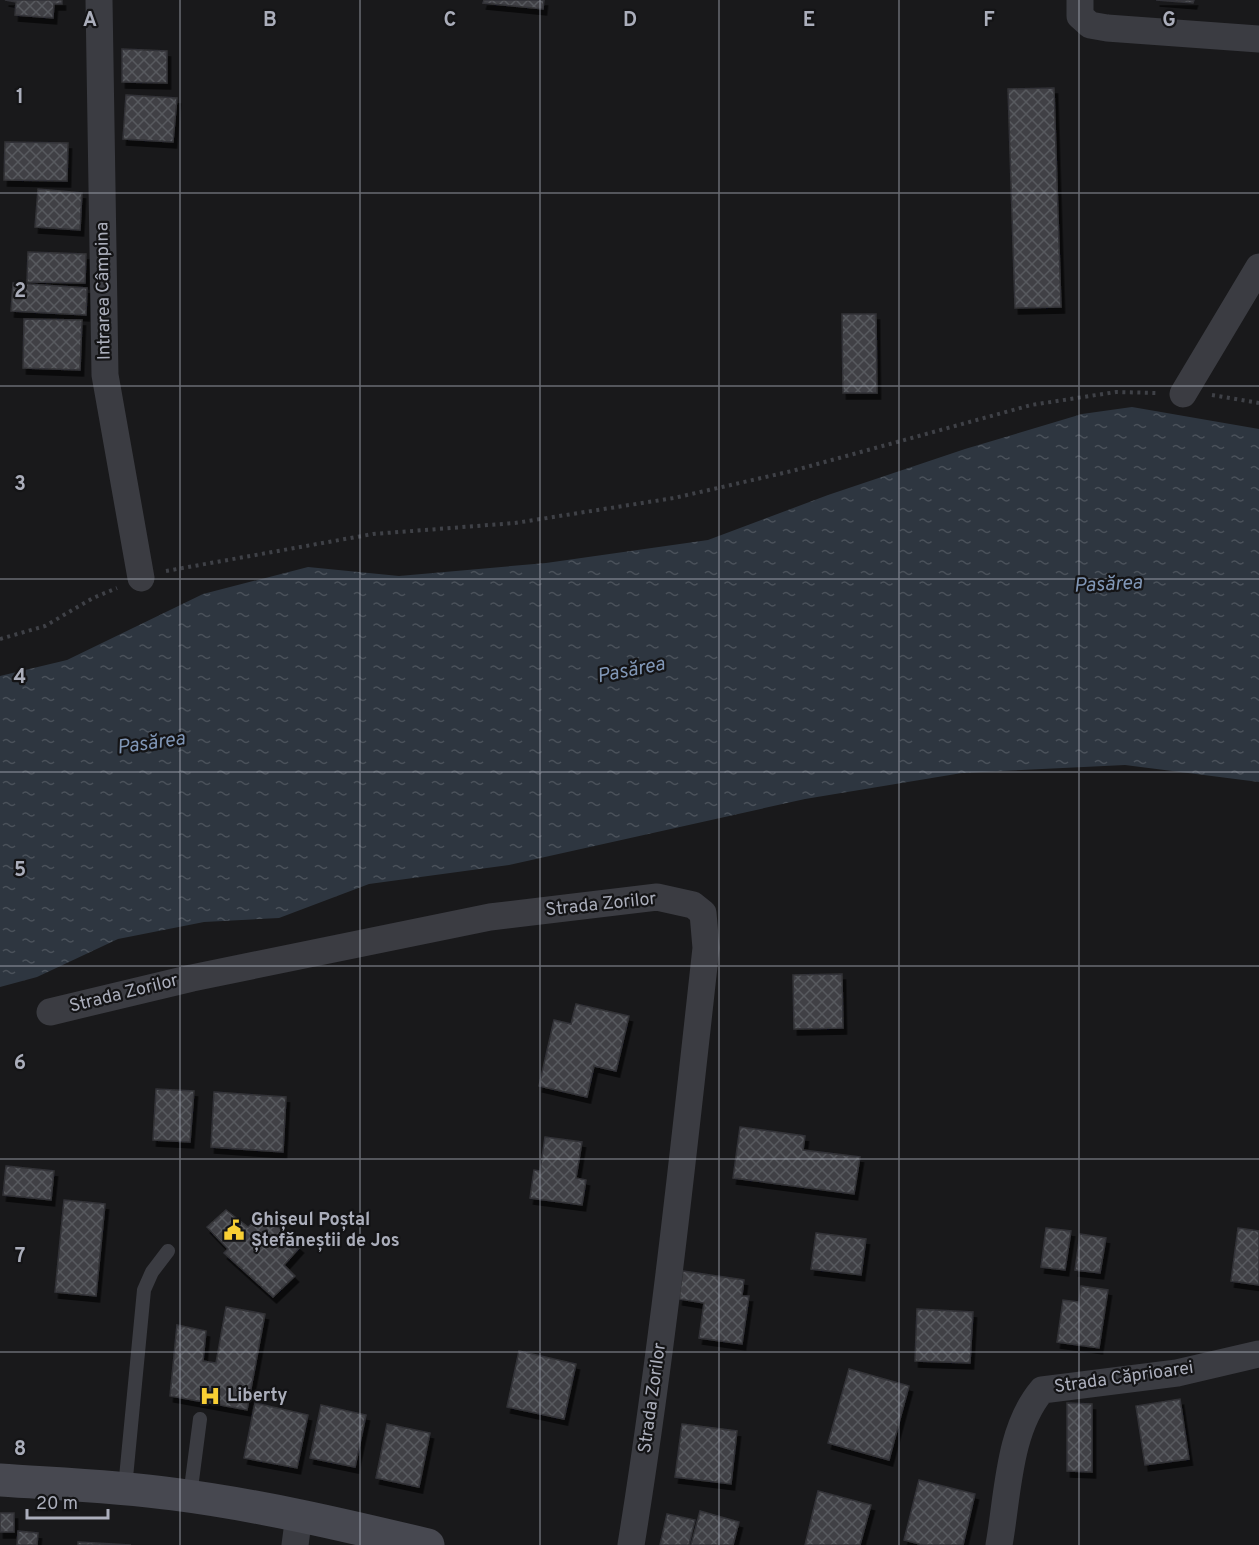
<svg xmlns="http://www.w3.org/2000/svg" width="1259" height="1545" viewBox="0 0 1259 1545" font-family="Overpass,sans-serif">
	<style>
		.water { fill: url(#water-ripples) }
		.building { fill: url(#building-cross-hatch); stroke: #333337; stroke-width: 1.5; filter: url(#shadow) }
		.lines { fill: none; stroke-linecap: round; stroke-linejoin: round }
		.path { stroke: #3f4147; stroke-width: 4; stroke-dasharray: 3 4.5; stroke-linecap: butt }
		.lane { stroke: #3b3c42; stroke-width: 14 }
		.street { stroke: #3b3c42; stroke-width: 27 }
		.secondary { stroke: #474850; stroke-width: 33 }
		.grid { fill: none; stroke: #abaebb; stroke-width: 1.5; stroke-opacity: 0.55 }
		.labels { text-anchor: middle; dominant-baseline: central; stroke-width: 4.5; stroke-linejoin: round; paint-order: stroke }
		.street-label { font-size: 18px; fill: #abaebb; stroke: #141416 }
		.poi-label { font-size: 18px; font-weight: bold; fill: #abaebb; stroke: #141416; text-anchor: start }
		.water-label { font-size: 20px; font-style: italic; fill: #8197b7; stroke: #141416 }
		.grid-label { font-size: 20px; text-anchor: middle; font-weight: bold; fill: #abaebb; stroke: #141416; stroke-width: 4.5; stroke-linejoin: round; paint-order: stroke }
	</style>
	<defs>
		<pattern id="water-ripples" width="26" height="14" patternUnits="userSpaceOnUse" patternTransform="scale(1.5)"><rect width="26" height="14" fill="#2e3640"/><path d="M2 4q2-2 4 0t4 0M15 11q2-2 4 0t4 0" fill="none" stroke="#4a515a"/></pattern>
		<pattern id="building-cross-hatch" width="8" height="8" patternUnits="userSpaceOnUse" patternTransform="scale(1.5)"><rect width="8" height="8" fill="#404145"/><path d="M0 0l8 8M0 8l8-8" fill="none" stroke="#595a5e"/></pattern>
		<filter id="shadow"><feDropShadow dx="3.5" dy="6" stdDeviation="0" flood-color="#0009"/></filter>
	</defs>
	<rect width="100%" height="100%" fill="#19191b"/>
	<path class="water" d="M1132,407L1259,429V782L1125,765L962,773L805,799L509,865L369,884L279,918L204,922L118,939L37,977L0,987V676L67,660L203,594L308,567L399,576L546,563L708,540L828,495L965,449L1082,414Z"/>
	<path class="building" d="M5,0H62V4H54L53,18L15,15L16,2Z
		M484,0H544L543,9L483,3Z
		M1156,0H1194L1193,3Z
		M122,49L167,51V83L122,82Z
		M1054,88L1061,307L1015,308L1008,89Z
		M126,95L177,98L173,142L123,139Z
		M5,142L68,143L67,181L4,180Z
		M38,189L82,193L80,230L35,227Z
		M28,252L86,254L85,283L27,282Z
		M13,283L87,288L86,315L11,311Z
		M842,314H876L877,393H843Z
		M24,319L82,320L80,370L23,368Z
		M842,974L843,1028L794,1029L793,975Z
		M576,1004L629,1016L616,1071L594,1066L587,1097L539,1086L554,1020L571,1024Z
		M156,1089L194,1091L190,1142L153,1140Z
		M214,1092L286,1097L283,1152L211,1147Z
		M740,1127L805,1136L803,1150L860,1157L854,1194L733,1178Z
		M545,1137L582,1142L576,1178L586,1180L582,1205L530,1198L534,1170L540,1171Z
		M6,1166L54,1171L51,1200L3,1195Z
		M64,1200L105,1204L96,1296L55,1292Z
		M226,1210L248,1227L264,1214L300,1247L284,1265L295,1276L273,1297L224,1253L228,1249L207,1227Z
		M1046,1228L1071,1231L1065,1270L1041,1267Z
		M1238,1228L1259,1231V1285L1231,1281Z
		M816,1233L866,1239L861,1275L811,1269Z
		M1080,1234L1106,1238L1100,1273L1075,1270Z
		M683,1271L744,1280L742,1296H749L742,1344L699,1338L704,1303L679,1299Z
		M1081,1286L1108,1290L1099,1348L1057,1342L1063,1300L1079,1302Z
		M226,1307L265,1314L247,1410L170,1396L177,1325L206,1331L203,1361L216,1363Z
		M917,1309L973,1312L970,1363L915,1361Z
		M519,1351L576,1364L564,1419L507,1407Z
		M849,1369L909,1386L889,1460L828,1443Z
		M1180,1399L1189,1459L1145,1465L1136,1406Z
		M255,1403L308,1415L297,1468L244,1458Z
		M1067,1403L1092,1404V1472L1067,1471Z
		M321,1405L366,1415L355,1467L310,1458Z
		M387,1424L430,1433L419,1487L376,1478Z
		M682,1424L737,1431L731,1484L675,1477Z
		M919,1480L975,1494L963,1545H923L904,1540Z
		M818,1491L871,1505L860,1545H805Z
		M700,1511L739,1522L733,1545H691Z
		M0,1513H14V1532H0Z
		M667,1514L695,1520L689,1545H660Z
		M18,1531L38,1533L37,1545H17Z
		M78,1542L131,1545H78Z"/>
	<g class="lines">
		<path class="path" d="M1212,395L1259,403
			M166,571L373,534L515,523L674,498L792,471L1031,405L1116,392L1157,393
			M0,639L45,626L93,598L117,588"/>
		<path class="lane" d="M125,1488L144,1290L152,1272L168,1251
			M190,1496L200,1419"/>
		<path class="street" d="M99,0L105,375L141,578
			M1080,0V16L1090,25L1107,28L1259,39
			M1183,394L1259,267
			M50,1012L192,978L490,917L657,897L693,905L703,913L706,948C684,1147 663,1347 631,1545
			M295,1545L299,1515
			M999,1545C1008,1495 1008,1430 1042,1390L1177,1373L1259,1354"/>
		<path class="secondary" d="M0,1480C58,1484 116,1486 173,1494C259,1505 344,1525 428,1545"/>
	</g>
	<path class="grid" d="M180,0V1545M360,0V1545M540,0V1545M719,0V1545M899,0V1545M1079,0V1545M0,193H1259M0,386H1259M0,579H1259M0,772H1259M0,966H1259M0,1159H1259M0,1352H1259"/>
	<defs>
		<g id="civic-bare" transform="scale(1.62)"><path d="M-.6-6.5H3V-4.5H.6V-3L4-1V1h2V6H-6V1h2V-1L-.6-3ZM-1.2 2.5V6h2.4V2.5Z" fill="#f8cf34" stroke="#141416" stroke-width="2.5" paint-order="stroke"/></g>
		<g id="hospital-bare" transform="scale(1.62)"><path d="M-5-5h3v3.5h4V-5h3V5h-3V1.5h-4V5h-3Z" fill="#f8cf34" stroke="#141416" stroke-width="2.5" paint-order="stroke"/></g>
	</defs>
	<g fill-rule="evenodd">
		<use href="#civic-bare" x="234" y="1230"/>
		<use href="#hospital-bare" x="210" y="1396"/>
	</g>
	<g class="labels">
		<g class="street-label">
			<text transform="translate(104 291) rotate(-91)">Intrarea Câmpina</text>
			<text transform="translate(601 905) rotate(-6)">Strada Zorilor</text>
			<text transform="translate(124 994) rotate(-14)">Strada Zorilor</text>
			<text transform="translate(1124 1378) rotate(-8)">Strada Căprioarei</text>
			<text transform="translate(653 1398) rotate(-82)">Strada Zorilor</text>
		</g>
		<g class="poi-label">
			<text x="251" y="1220">Ghișeul Poștal<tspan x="251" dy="21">Ștefăneștii de Jos</tspan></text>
			<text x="227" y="1396">Liberty</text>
		</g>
		<g class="water-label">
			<text transform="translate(1108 585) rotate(-3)">Pasărea</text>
			<text transform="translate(631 671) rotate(-11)">Pasărea</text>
			<text transform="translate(151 744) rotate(-8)">Pasărea</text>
		</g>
	</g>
	<g class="grid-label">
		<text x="90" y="26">A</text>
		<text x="270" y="26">B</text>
		<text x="450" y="26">C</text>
		<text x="630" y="26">D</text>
		<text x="809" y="26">E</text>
		<text x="989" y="26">F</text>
		<text x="1169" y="26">G</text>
		<text x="20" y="103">1</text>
		<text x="20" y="297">2</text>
		<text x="20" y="490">3</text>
		<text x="20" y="683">4</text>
		<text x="20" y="876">5</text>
		<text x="20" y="1069">6</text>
		<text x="20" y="1262">7</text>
		<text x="20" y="1455">8</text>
	</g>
	<path d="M27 1509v9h81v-9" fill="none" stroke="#abaebb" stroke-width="3"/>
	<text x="36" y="1509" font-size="18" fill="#abaebb" stroke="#141416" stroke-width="4.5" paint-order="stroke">20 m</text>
</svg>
